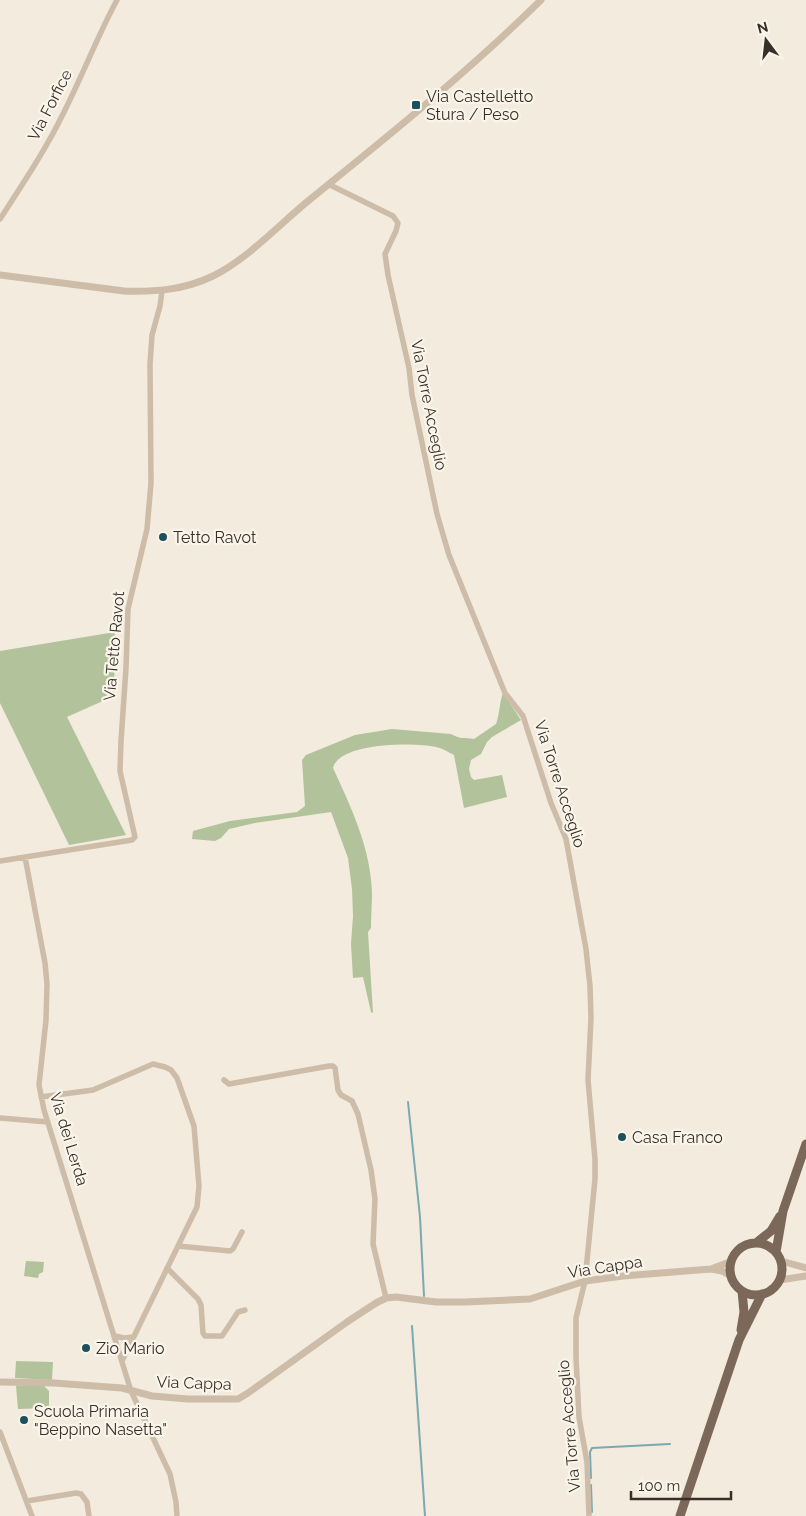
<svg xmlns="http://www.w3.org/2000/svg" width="806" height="1516" viewBox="0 0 806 1516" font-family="Raleway,sans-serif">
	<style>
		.green { fill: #b2c39c }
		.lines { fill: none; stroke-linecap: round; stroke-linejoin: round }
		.stream { stroke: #7ba9b1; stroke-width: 2 }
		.minor { stroke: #ccbca8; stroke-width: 5.5 }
		.tertiary { stroke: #ccbca8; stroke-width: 7 }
		.primary { stroke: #7b6859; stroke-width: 9 }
		.poi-dot { fill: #1c515c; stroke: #faf5ea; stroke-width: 2 }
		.labels { text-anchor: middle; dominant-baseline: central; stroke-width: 4.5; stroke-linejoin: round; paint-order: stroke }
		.poi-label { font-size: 16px; fill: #392f29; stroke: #faf5ea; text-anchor: start }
		.street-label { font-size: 16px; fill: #392f29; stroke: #faf5ea }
	</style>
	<rect width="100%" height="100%" fill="#f3ebdd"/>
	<path class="green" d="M115,632L114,696L67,717L126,835L69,845L0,703V651Z
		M503,693L521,720L492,737L487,742L481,754L471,760L469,769L471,777L474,780L502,775L507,797L464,808L454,755C448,752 442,748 436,747C415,742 339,742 333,768C351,807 371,849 372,893C372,904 371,916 371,928L368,932L373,1013L371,1012L363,977L353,978L351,944L353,916L352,889L348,858L331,812L255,823L229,829L221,838L215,841L192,839L193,831L230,821L297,812L305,806L302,760L306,755L355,735L392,729L451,734C461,740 464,737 474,739L496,724C500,713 499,704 503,693Z
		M26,1261L44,1262L43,1272L39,1274L38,1278L24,1276Z
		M16,1361L53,1362L52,1380L15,1378Z
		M43,1385L49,1391V1408L18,1409L16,1386Z"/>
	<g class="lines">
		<path class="stream" d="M408,1102L420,1217L424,1296
			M412,1326L425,1516
			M591,1478L590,1452L592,1448L670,1444
			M591,1485L592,1512"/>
		<path class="minor" d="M328,184L393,216L398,223L396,231L385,254L388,275L409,368L412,395L437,514L449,555L505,693L523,716L551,803L566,839L586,949L590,986L591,1018L588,1080L595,1159V1179L585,1281L576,1318V1357L579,1417L587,1462L589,1516
			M0,219C22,185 45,151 63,114C82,77 97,37 117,0
			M25,857L45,963L47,984L46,1020L39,1085L44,1110L131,1391L170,1474L176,1502L177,1516
			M0,861L132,840L135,837L120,771L121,741L126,668L128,609L147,529L151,483L150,364L152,335L160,306L162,291
			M224,1080L229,1084L329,1066H333L335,1068L338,1090L341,1095L352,1101L358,1114L371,1170L375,1199L373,1244L386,1298
			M41,1097L93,1090L153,1064L165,1067L171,1070L177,1078L194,1126L199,1186L197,1207L122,1361
			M0,1118L48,1122
			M178,1246L230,1251L233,1249L242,1232
			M167,1268L198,1299L201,1305L203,1333L205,1336H222L238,1312L245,1310
			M115,1336L124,1338L133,1337
			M0,1432L32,1516
			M27,1501L76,1493L81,1494L87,1502L89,1516"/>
		<path class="tertiary" d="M0,275L124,291C155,292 184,290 213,276C245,261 280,224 308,201C388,136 468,72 541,0
			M781,1261L806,1268
			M711,1269L732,1261
			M780,1280L806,1276
			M0,1382L54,1383L122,1388L152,1396L188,1399H238L248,1393L347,1322L376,1303L386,1298L396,1297L436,1302H465L530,1299L585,1281L623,1276L711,1269L722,1271L731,1276"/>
		<path class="primary" d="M756,1243L771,1231L780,1216
			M730 1269a26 26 0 1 1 52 0a26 26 0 1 1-52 0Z
			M776,1252L783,1211L806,1144
			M741,1330L744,1312L742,1291
			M680,1516L739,1340L762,1294"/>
	</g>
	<g class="poi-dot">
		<rect x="411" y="100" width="10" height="10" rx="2.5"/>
		<circle cx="163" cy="537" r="5"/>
		<circle cx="622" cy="1137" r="5"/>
		<circle cx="86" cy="1348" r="5"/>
		<circle cx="24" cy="1420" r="5"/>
	</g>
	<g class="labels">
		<g class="poi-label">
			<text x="426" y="96">Via Castelletto<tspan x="426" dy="18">Stura / Peso</tspan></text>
			<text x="173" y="537">Tetto Ravot</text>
			<text x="632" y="1137">Casa Franco</text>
			<text x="96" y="1348">Zio Mario</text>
			<text x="34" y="1411">Scuola Primaria<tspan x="34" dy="18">"Beppino Nasetta"</tspan></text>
		</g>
		<g class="street-label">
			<text transform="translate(50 105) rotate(-63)">Via Forfice</text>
			<text transform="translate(429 405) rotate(79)">Via Torre Acceglio</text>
			<text transform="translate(114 646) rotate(-85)">Via Tetto Ravot</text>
			<text transform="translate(560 784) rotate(72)">Via Torre Acceglio</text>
			<text transform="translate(69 1139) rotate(73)">Via dei Lerda</text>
			<text transform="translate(605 1267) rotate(-9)">Via Cappa</text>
			<text transform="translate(194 1383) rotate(2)">Via Cappa</text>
			<text transform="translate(569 1426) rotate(-95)">Via Torre Acceglio</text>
		</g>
	</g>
	<g transform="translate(766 40) rotate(345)" stroke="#faf5ea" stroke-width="4" paint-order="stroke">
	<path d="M0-4L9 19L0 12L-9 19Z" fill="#392f29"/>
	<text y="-8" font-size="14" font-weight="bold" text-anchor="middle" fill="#392f29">N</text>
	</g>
	<path d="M631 1491v8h100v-8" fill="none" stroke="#392f29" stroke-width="2.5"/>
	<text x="638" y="1491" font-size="15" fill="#392f29" stroke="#faf5ea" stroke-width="4" paint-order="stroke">100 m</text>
</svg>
